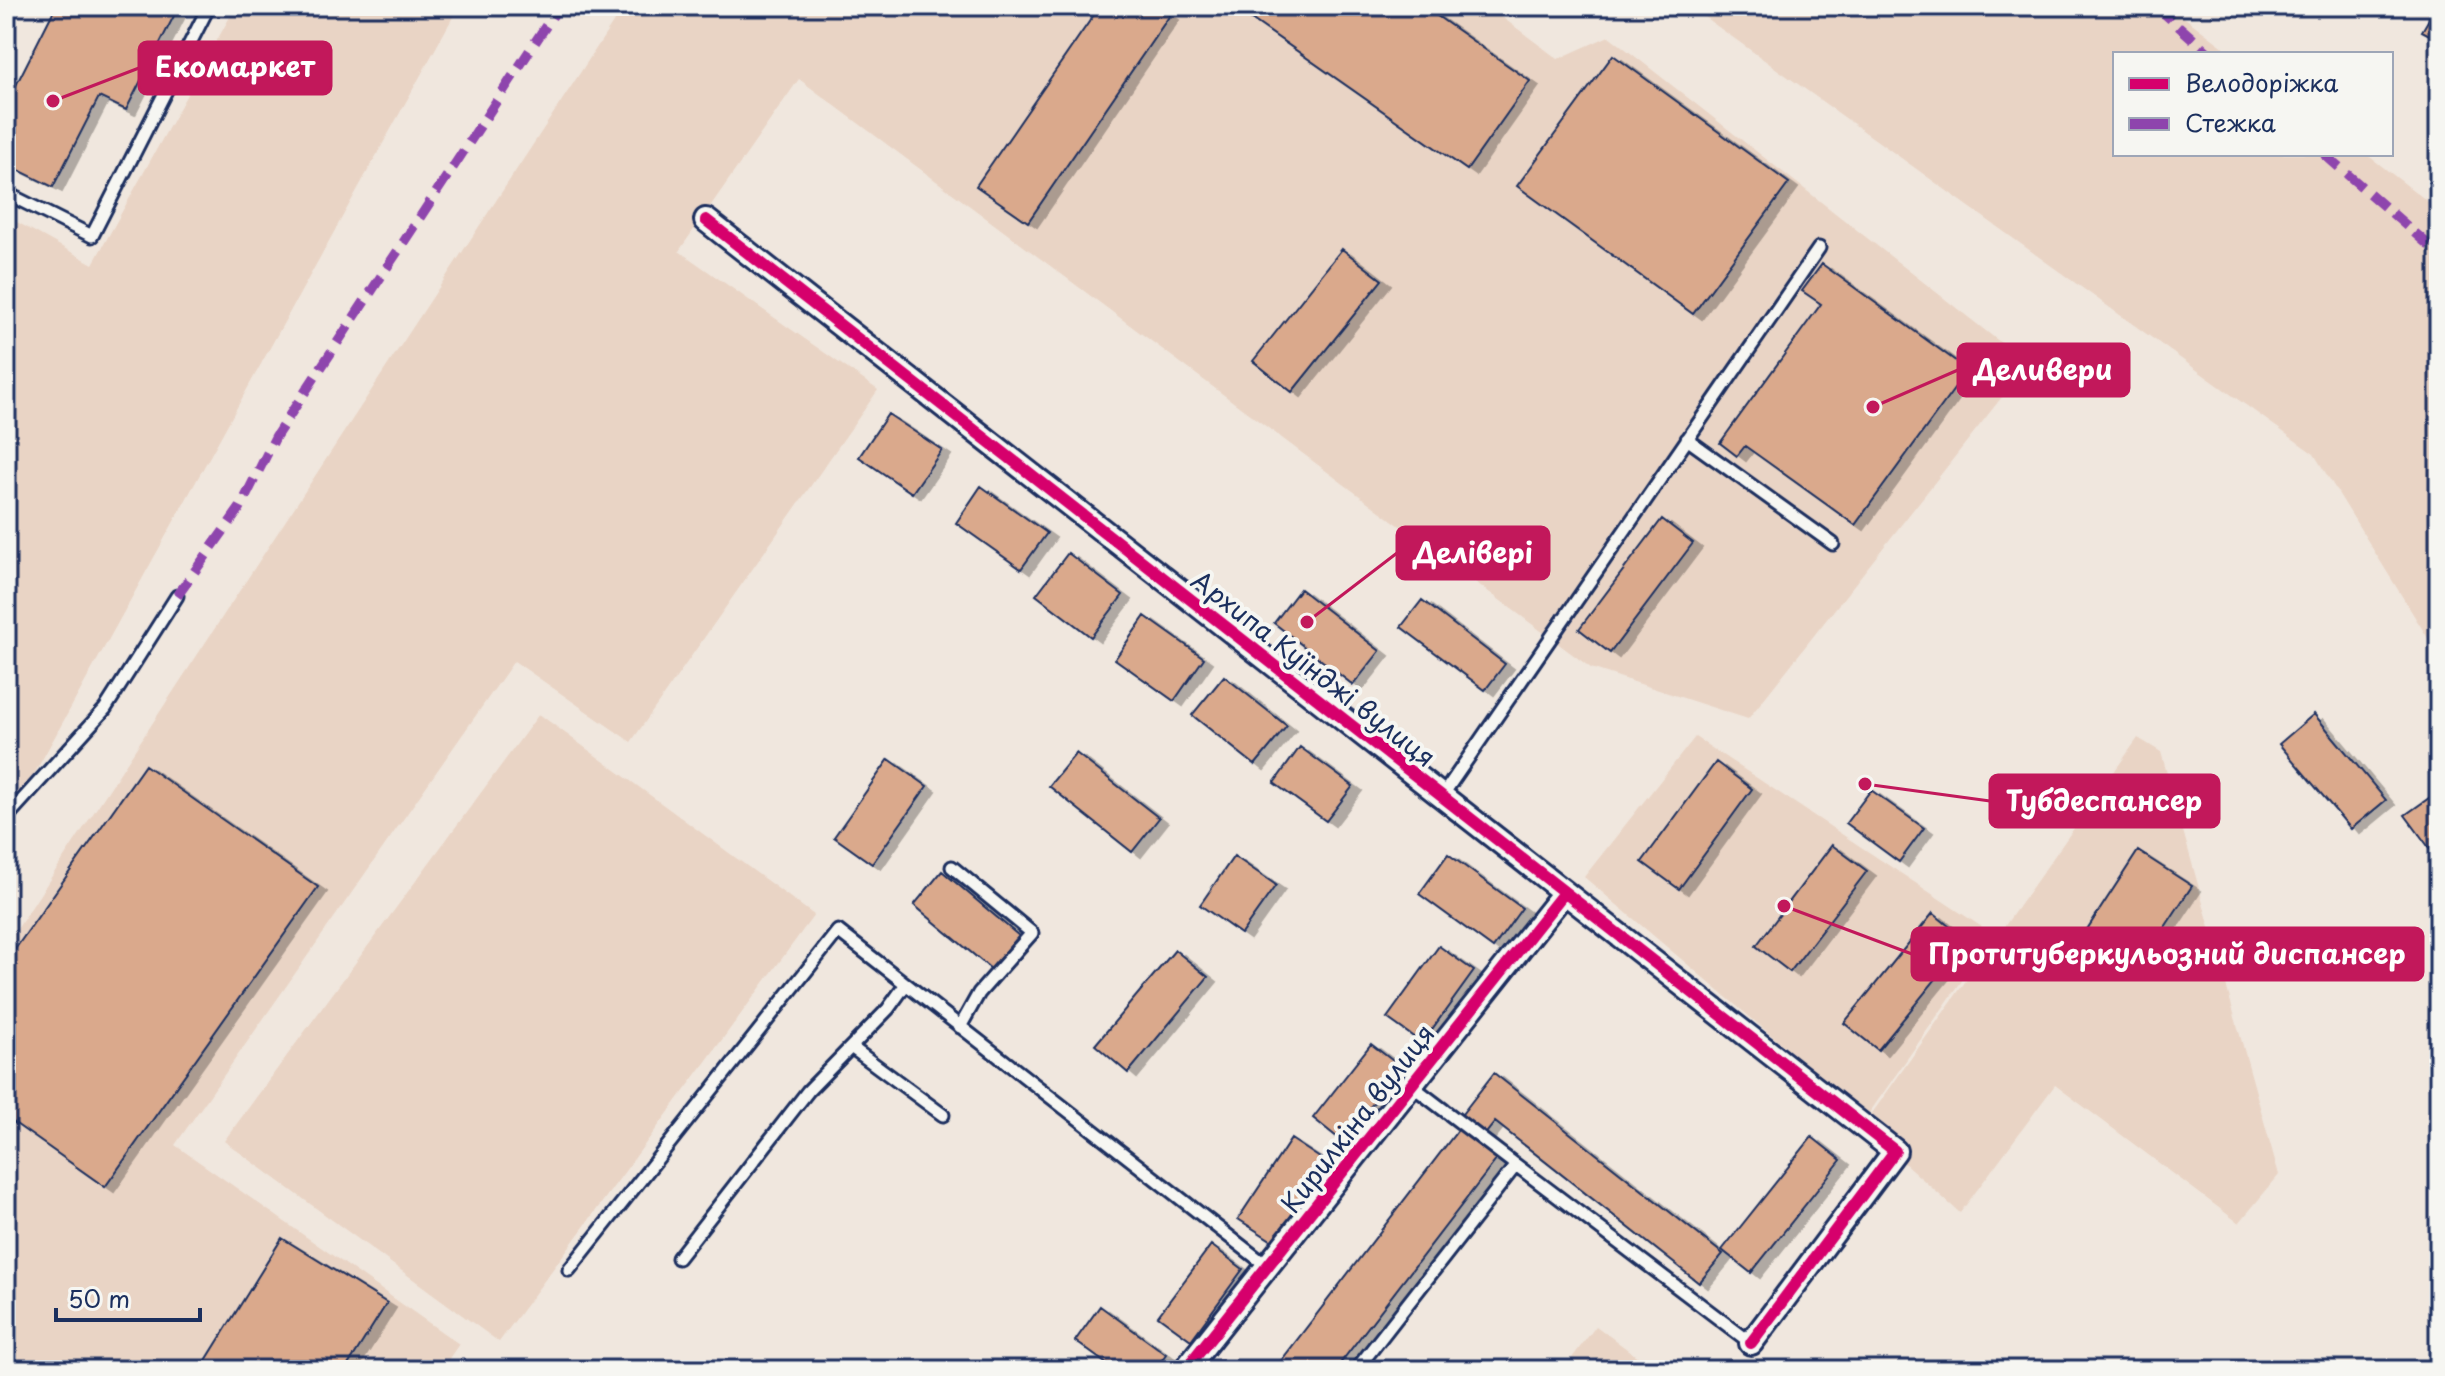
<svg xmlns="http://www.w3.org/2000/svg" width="2445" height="1376" viewBox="0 0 2445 1376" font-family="'Playpen Sans',sans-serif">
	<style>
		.built { fill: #e9d4c5 }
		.building { fill: #daa98c; stroke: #1b2f5e; stroke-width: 2; filter: url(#shadow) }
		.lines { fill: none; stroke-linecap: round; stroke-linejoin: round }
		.service-casing { stroke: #1b2f5e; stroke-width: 17 }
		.minor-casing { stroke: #1b2f5e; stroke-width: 28 }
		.path { stroke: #1b2f5e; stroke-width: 3; stroke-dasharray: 2 6; stroke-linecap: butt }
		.service { stroke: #f6f6f2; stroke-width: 11 }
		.minor { stroke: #f6f6f2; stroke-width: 22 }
		.quiet { stroke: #8e44ad; stroke-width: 10; stroke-dasharray: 20 10; stroke-linecap: butt }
		.cycleway-casing { stroke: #f6f6f2; stroke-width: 17 }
		.cycleway { stroke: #d6006c; stroke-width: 12 }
		.labels { text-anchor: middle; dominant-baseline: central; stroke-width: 8; stroke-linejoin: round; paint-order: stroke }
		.street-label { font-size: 26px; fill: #1b2f5e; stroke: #f6f6f2 }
		.leader { fill: none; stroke: #c2185b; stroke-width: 3 }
		.callout-dot { fill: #c2185b; stroke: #f6f6f2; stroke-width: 3 }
		.callout { fill: #c2185b; stroke: #c2185b; stroke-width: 3 }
		.callout-label { font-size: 28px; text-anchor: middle; font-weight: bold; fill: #fff }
	</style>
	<defs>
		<filter id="shadow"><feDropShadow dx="9" dy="5" stdDeviation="0" flood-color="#0004"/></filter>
	</defs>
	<rect width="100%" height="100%" fill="#f0e7de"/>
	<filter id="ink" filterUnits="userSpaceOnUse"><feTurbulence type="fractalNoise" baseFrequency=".0125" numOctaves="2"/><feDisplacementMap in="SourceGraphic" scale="16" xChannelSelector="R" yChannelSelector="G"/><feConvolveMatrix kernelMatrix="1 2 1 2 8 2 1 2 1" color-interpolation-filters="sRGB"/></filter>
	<g filter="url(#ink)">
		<path class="built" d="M236,6H459L6,825V216L93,264Z
			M624,6H1487L1558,59L1609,36L2028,364L1748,719L1591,668L799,79L679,251L878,390L631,742L514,661L175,1145L459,1344L441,1370H6V946Z
			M1689,6H2169L2233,54H2115V154H2366L2439,210V656L2314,454Z
			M539,714L814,915L499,1342L224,1141Z
			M1695,737L1994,935L1867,1116L1584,877Z
			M2138,738L2161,752L2279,1175L2239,1223L2055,1085L1960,1213L1863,1126Z
			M1596,1326L1655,1370H1563Z"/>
		<path class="building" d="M56,6H179L126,110L99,97L53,187L6,164V105Z
			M1100,6H1156L1170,15L1028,222L976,186Z
			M1254,6H1423L1530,81L1467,170L1247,16Z
			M2436,7L2439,8V40L2422,31Z
			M1613,55L1789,183L1693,314L1517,186Z
			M1342,249L1382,280L1292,392L1253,361Z
			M1822,264L1968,370L1855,525L1745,446L1737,456L1720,443L1821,304L1802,291Z
			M888,414L942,450L912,493L859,457Z
			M981,486L1047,533L1021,569L956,523Z
			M1662,519L1693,543L1610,653L1579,629Z
			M1068,553L1123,595L1091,637L1036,595Z
			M1300,589L1380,651L1353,685L1274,623Z
			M1422,600L1505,664L1485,690L1401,627Z
			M1145,616L1204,658L1174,701L1115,659Z
			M1224,676L1287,726L1255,765L1192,715Z
			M2314,714L2386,800L2351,829L2279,744Z
			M1300,747L1353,786L1326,821L1274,783Z
			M1076,753L1159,818L1132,852L1049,786Z
			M889,759L927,786L872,864L834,837Z
			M1716,762L1752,789L1679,889L1642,862Z
			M145,765L318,887L105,1187L6,1117V962Z
			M1871,790L1924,828L1899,862L1846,823Z
			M2439,791V861L2405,815Z
			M1832,845L1867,871L1790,972L1756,946Z
			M2138,851L2192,886L2138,968L2084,934Z
			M1448,854L1522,908L1493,948L1419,894Z
			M1234,856L1276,885L1241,934L1200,905Z
			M942,871L1019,936L991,969L914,905Z
			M1933,913L1967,941L1878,1050L1844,1023Z
			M1439,946L1474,971L1422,1043L1387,1018Z
			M1175,950L1208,977L1128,1073L1095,1045Z
			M1371,1044L1401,1067L1343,1142L1313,1118Z
			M1494,1073L1723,1254L1699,1283L1495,1122L1483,1137L1459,1118Z
			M1461,1126L1500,1155L1335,1370H1274Z
			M1812,1137L1841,1160L1751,1273L1722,1250Z
			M1291,1139L1326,1162L1274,1242L1238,1219Z
			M282,1238L387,1303L345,1370H200Z
			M1211,1245L1243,1269L1191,1340L1158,1316Z
			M1100,1306L1166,1354L1155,1370H1115L1075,1341Z"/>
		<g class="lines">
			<g class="service-casing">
				<path id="service" d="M6,17L12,6
					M6,193L92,236L209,6
					M1687,439L1833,544
					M1442,796L1819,248
					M6,818L105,709L177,596
					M952,867L1032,933L979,993L960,1027
					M851,1047L943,1115
					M1516,1165L1751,1343
					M678,1258L808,1091L888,1009L906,984
					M569,1270L838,931L1267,1266
					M1356,1370L1516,1165L1411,1085"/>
			</g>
			<g class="minor-casing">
				<path id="minor" d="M706,220L1895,1151L1751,1343
					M1185,1370L1563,894"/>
			</g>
			<path class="path" d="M1746,1370V1362"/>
			<use href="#service" class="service"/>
			<use href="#minor" class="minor"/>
			<path class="quiet" d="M2156,6L2210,54
				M2324,154L2439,254
				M177,596L240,508L276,436L559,6"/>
			<g class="cycleway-casing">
				<path id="cycleway" d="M706,220L1895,1151L1751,1343
					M1185,1370L1563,894"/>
			</g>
			<use href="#cycleway" class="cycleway"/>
		</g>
	</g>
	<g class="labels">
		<g class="street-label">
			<text transform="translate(1314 668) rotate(38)">Архипа Куїнджі вулиця</text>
			<text transform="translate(1357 1118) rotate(-52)">Кирилкіна вулиця</text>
		</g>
	</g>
	<path class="leader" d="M53 101L139 68M1873 407L1958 370M1307 622L1397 553M1865 784L1990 801M1784 906L1912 954"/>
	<g class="callout-dot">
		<circle cx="53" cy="101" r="8"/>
		<circle cx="1873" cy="407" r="8"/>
		<circle cx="1307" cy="622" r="8"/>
		<circle cx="1865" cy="784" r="8"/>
		<circle cx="1784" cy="906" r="8"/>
	</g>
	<g class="callout">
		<rect x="139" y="42" width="192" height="52" rx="8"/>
		<rect x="1958" y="344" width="171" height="52" rx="8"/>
		<rect x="1397" y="527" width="152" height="52" rx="8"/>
		<rect x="1990" y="775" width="229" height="52" rx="8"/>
		<rect x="1912" y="928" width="511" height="52" rx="8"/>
	</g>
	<g class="callout-label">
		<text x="235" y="77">Екомаркет</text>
		<text x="2043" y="380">Деливери</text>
		<text x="1473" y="563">Делівері</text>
		<text x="2104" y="811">Тубдеспансер</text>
		<text x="2167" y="964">Протитуберкульозний диспансер</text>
	</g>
	<rect width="2445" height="1376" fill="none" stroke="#f6f6f2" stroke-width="32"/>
	<rect x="16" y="16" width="2413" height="1344" fill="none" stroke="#1b2f5e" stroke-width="3" filter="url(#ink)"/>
	<rect x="2113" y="52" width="280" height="104" fill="#f6f6f2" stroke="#9ea6b7" stroke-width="2"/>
	<rect x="2129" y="78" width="40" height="12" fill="#d6006c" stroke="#9ea6b7" stroke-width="2"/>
	<text x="2185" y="92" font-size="24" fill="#1b2f5e">Велодоріжка</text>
	<rect x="2129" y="118" width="40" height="12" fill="#8e44ad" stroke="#9ea6b7" stroke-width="2"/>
	<text x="2185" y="132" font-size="24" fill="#1b2f5e">Стежка</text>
	<path d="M56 1308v12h144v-12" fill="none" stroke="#1b2f5e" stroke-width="4"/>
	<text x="68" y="1308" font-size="24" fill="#1b2f5e" stroke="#f6f6f2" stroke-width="6" paint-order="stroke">50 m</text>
</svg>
